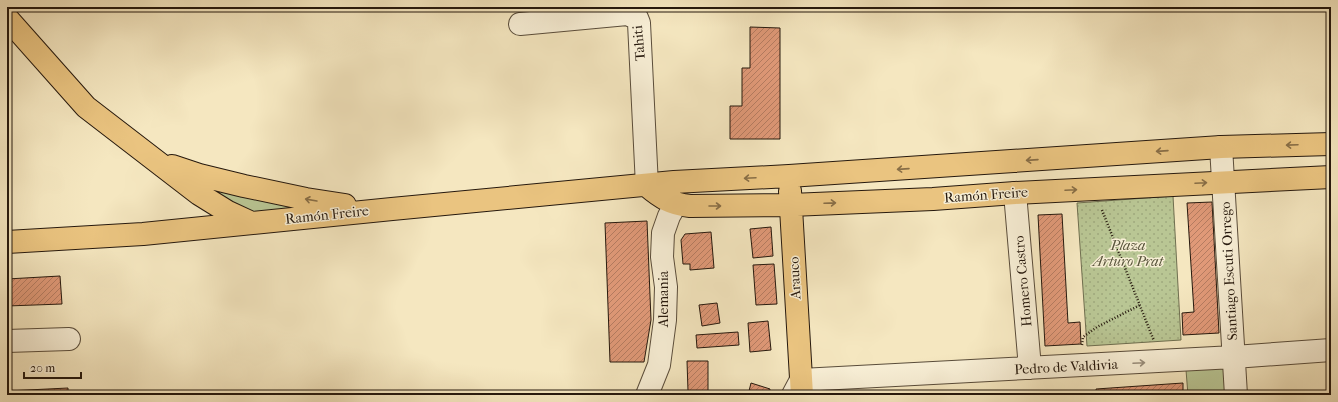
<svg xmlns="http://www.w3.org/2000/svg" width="1338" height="402" viewBox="0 0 1338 402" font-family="'IM FELL French Canon',serif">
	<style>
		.grass { fill: #b9c694; stroke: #6f6f50 }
		.park { fill: url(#park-dots); stroke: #6f6f50 }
		.building { fill: url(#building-hatch); stroke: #25180d }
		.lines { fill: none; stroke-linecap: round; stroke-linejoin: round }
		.minor-casing { stroke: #594c3a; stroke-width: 24 }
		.major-casing { stroke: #25180d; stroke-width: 24 }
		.path { stroke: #25180d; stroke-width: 2.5; stroke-dasharray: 1 2; stroke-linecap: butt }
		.minor { stroke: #f8efd6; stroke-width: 22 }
		.major { stroke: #eac480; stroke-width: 22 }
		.oneway { stroke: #886e46 }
		.oneway2 { stroke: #998e7c }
		.labels { text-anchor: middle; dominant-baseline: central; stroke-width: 3; stroke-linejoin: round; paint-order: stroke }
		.street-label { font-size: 14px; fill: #25180d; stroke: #f8efd6 }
		.park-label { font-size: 14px; font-style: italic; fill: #59553c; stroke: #f8efd6 }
	</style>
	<defs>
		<pattern id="park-dots" width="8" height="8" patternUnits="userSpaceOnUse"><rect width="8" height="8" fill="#b9c694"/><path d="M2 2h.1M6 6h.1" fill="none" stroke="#9fa97e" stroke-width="1.8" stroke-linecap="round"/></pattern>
		<pattern id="building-hatch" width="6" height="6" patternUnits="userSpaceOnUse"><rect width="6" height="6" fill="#e09978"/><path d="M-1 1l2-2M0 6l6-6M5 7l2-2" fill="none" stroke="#b57c61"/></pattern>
	</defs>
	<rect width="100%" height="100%" fill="#f5e7c0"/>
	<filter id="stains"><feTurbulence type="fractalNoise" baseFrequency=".005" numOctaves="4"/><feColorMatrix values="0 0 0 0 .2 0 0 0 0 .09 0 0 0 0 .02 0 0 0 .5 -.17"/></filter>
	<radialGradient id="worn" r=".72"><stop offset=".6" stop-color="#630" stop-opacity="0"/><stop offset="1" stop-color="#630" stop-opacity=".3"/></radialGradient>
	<path class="grass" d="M200,183L308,211L249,215Z
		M1224,367L1226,395H1188L1186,370Z"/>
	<path class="park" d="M1173,196L1181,340L1087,346L1077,203Z"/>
	<path class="building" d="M750,27L780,28V139H730V106H742V68H750Z
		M1212,202L1219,333L1183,335L1182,313L1194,312L1187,203Z
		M1062,214L1068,323L1080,322L1081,344L1045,346L1038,215Z
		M647,221L651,320L644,362H610L605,223Z
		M771,227L773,256L753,258L750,229Z
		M711,232L714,268L690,270V264H683L681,240L685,234Z
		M774,264L777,304L756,305L753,265Z
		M60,276L62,304L7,306V279Z
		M717,303L720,323L702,326L699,305Z
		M768,321L771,350L750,352L748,323Z
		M738,332L739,345L697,348L696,335Z
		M687,361H708V391H688Z
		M751,383L770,389L769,395H748Z
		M1183,383V395H1097L1096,389Z
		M68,388V395H7V391Z"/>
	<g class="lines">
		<g class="minor-casing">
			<path id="minor" d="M520,24L627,14L637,18L639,23L647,186
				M1221,147L1236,395
				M1015,193L1030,368
				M7,341L69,339
				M647,395L659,365L665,320L666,287L662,257L663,233L669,216L676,204
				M793,395L801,380L1234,357L1331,350"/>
		</g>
		<g class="major-casing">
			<path id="major" d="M7,18L86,107L199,194L228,212L252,223
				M172,166L199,175L244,186L306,199L345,205
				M647,186C661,198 671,204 690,206L791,205L933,199L1015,193L1331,177
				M790,191L802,395
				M7,242L143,234L392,209L674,182L789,176L1221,147L1331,144"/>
		</g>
		<path class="path" d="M1102,210L1154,341
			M1082,345L1083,337L1097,327L1140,305"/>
		<use href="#minor" class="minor"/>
		<use href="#major" class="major"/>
	</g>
	<defs><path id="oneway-shaft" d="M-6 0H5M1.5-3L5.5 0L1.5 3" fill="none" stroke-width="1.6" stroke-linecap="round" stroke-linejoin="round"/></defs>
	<g class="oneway">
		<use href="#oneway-shaft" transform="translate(1292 145) rotate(178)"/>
		<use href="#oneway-shaft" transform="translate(1162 151) rotate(176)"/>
		<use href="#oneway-shaft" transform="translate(1032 160) rotate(176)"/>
		<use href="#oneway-shaft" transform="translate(903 169) rotate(176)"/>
		<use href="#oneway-shaft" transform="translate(750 178) rotate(177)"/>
		<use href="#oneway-shaft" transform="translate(1201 183) rotate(-3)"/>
		<use href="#oneway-shaft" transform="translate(1071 190) rotate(-3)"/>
		<use href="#oneway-shaft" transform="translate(311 200) rotate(-170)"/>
		<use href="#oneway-shaft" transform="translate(830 203) rotate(-2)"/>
		<use href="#oneway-shaft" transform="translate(715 206)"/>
	</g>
	<use class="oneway2" href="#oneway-shaft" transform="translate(1139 363) rotate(-3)"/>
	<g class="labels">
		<g class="street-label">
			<text transform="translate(639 43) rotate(-95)">Tahiti</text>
			<text transform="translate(986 195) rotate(-4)">Ramón Freire</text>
			<text transform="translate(327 215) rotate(-6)">Ramón Freire</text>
			<text transform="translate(1229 271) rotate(-93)">Santiago Escuti Orrego</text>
			<text transform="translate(795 278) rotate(-93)">Arauco</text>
			<text transform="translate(1023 281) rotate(-95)">Homero Castro</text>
			<text transform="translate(663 299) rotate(-90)">Alemania</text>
			<text transform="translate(1066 367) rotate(-3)">Pedro de Valdivia</text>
		</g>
		<g class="park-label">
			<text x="1128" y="245">Plaza<tspan x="1128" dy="16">Arturo Prat</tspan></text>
		</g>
	</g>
	<rect width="1338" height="402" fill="none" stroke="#f5e7c0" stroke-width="24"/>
	<rect x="8" y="8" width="1322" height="386" fill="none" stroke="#25180d" stroke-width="2"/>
	<rect x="12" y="12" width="1314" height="378" fill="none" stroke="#25180d"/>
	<path d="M24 372v6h57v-6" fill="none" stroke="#25180d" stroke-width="2"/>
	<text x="30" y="372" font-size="12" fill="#25180d" stroke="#f8efd6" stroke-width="3" paint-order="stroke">20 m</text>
	<rect width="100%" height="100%" filter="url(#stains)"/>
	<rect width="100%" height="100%" fill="url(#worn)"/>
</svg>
